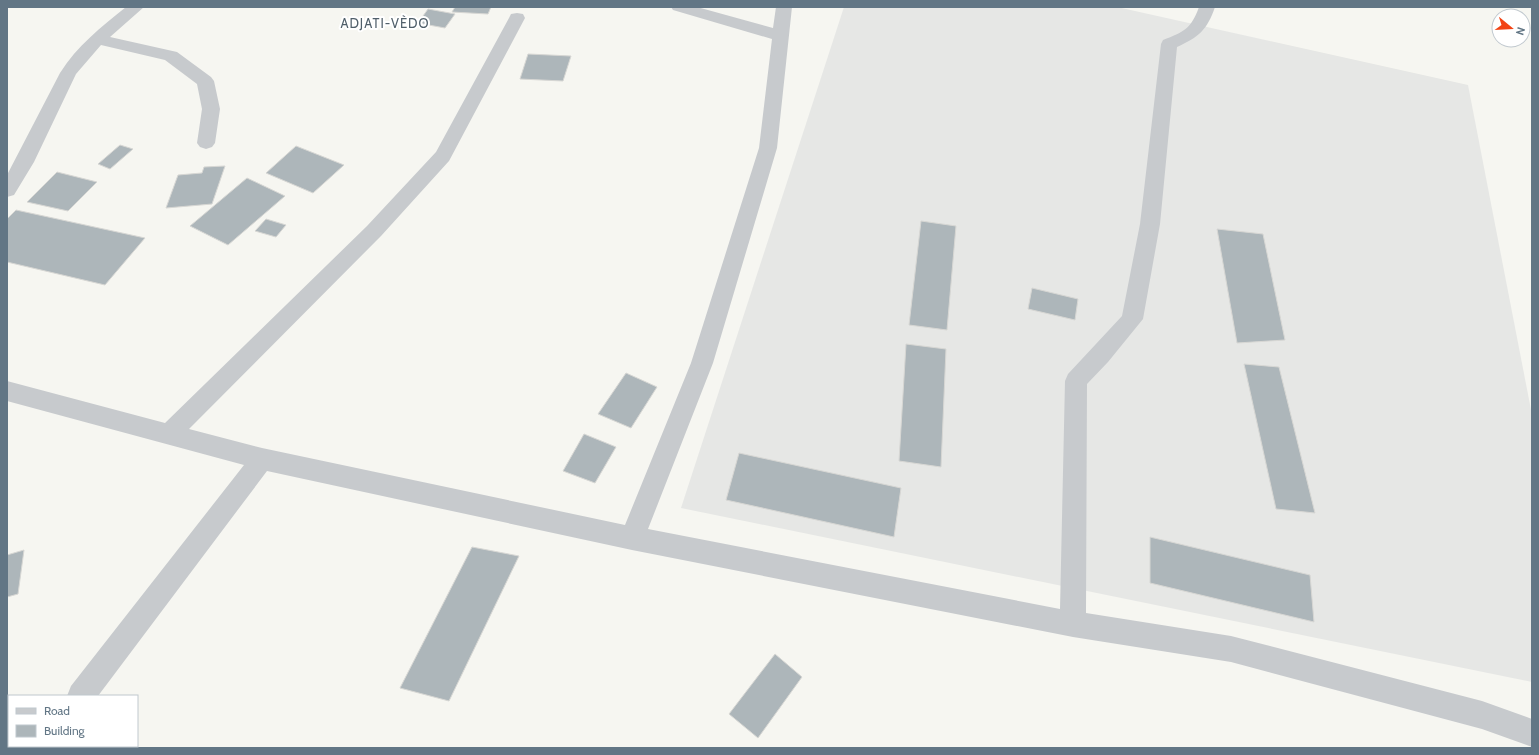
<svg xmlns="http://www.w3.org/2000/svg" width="1539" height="755" viewBox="0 0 1539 755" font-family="Cabin,sans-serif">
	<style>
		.built { fill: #e6e7e5 }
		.building { fill: #adb6ba; stroke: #d7d7d4 }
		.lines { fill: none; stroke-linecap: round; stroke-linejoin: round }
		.minor { fill: #c7cacd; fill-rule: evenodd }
		.labels { text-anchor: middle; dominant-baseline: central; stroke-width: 4; stroke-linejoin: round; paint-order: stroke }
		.far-quarter-label { font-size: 13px; letter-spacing: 1px; fill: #505f6a; stroke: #fff }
	</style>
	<rect width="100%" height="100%" fill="#f6f6f1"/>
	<path class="built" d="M844,7H1117L1468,85L1532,415V682L681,508Z"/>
	<path class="building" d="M455,7H491L488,14L452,12Z
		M428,9L455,14L445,28L418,23Z
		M528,54L571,56L563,81L520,79Z
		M120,145L133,149L110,169L98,164Z
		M296,146L344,165L313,193L266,173Z
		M225,166L212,204L166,208L178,175L202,173L204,167Z
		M57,172L97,182L68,211L27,202Z
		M247,178L285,196L228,245L190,226Z
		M16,210L145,238L105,285L7,262V219Z
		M266,219L286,225L276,237L255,231Z
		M921,221L956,226L947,330L909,325Z
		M1217,229L1263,234L1285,340L1237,343Z
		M1032,288L1078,299L1075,320L1028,309Z
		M906,344L946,349L941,467L899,461Z
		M1244,364L1279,367L1315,513L1276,509Z
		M626,373L657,387L631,428L598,414Z
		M584,434L616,447L595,483L563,471Z
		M739,453L901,488L894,537L726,500Z
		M1150,537L1310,575L1314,622L1150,583Z
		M472,547L519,556L449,701L400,688Z
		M24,550L18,594L7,597V555Z
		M775,654L802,677L758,738L729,714Z"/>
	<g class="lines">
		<path class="minor" d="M126,7H144L110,37L177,52L211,77L214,81L220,109L215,143L212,147L206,149L200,147L197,143L202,109L197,84L165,60L101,45L76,74L34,162L14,195L7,197V175L60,73C77,46 101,27 126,7Z
			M671,7H697L773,28L776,7H792L777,148L713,363L648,529L1060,609L1065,381L1068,374L1122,316L1140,224L1161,44L1163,40C1184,32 1191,29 1199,7H1215C1207,30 1199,37 1177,47L1160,224L1143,319L1108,362L1087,384L1086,613L1231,636L1482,701L1532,719V747L1482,729L1231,662L1073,637L632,550L267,471L98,696H67L71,686L244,465L7,401V381L165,423L367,226L436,152L509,18L511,14L517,13L523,14L525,18L449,161L381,236L189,429L262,448L625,525L691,363L759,148L772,39L673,10Z
			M26,746H55L54,748H25Z"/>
	</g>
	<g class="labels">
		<g class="far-quarter-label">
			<text x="385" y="23">ADJATI-VÈDO</text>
		</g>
	</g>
	<rect width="1539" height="755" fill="none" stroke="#627685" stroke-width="16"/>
	<rect x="8" y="695" width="130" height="52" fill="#ffffff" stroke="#c0c8ce"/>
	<rect x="16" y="708" width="20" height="6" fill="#c7cacd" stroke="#c0c8ce"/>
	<text x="44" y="715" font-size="12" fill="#627685">Road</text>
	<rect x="16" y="725" width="20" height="12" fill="#adb6ba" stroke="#c0c8ce"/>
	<text x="44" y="735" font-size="12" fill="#627685">Building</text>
	<g transform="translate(1511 28) rotate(108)"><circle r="19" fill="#ffffff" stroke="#c0c8ce"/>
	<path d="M0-3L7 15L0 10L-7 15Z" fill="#f24314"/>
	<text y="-6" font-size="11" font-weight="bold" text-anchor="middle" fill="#627685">N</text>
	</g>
</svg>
